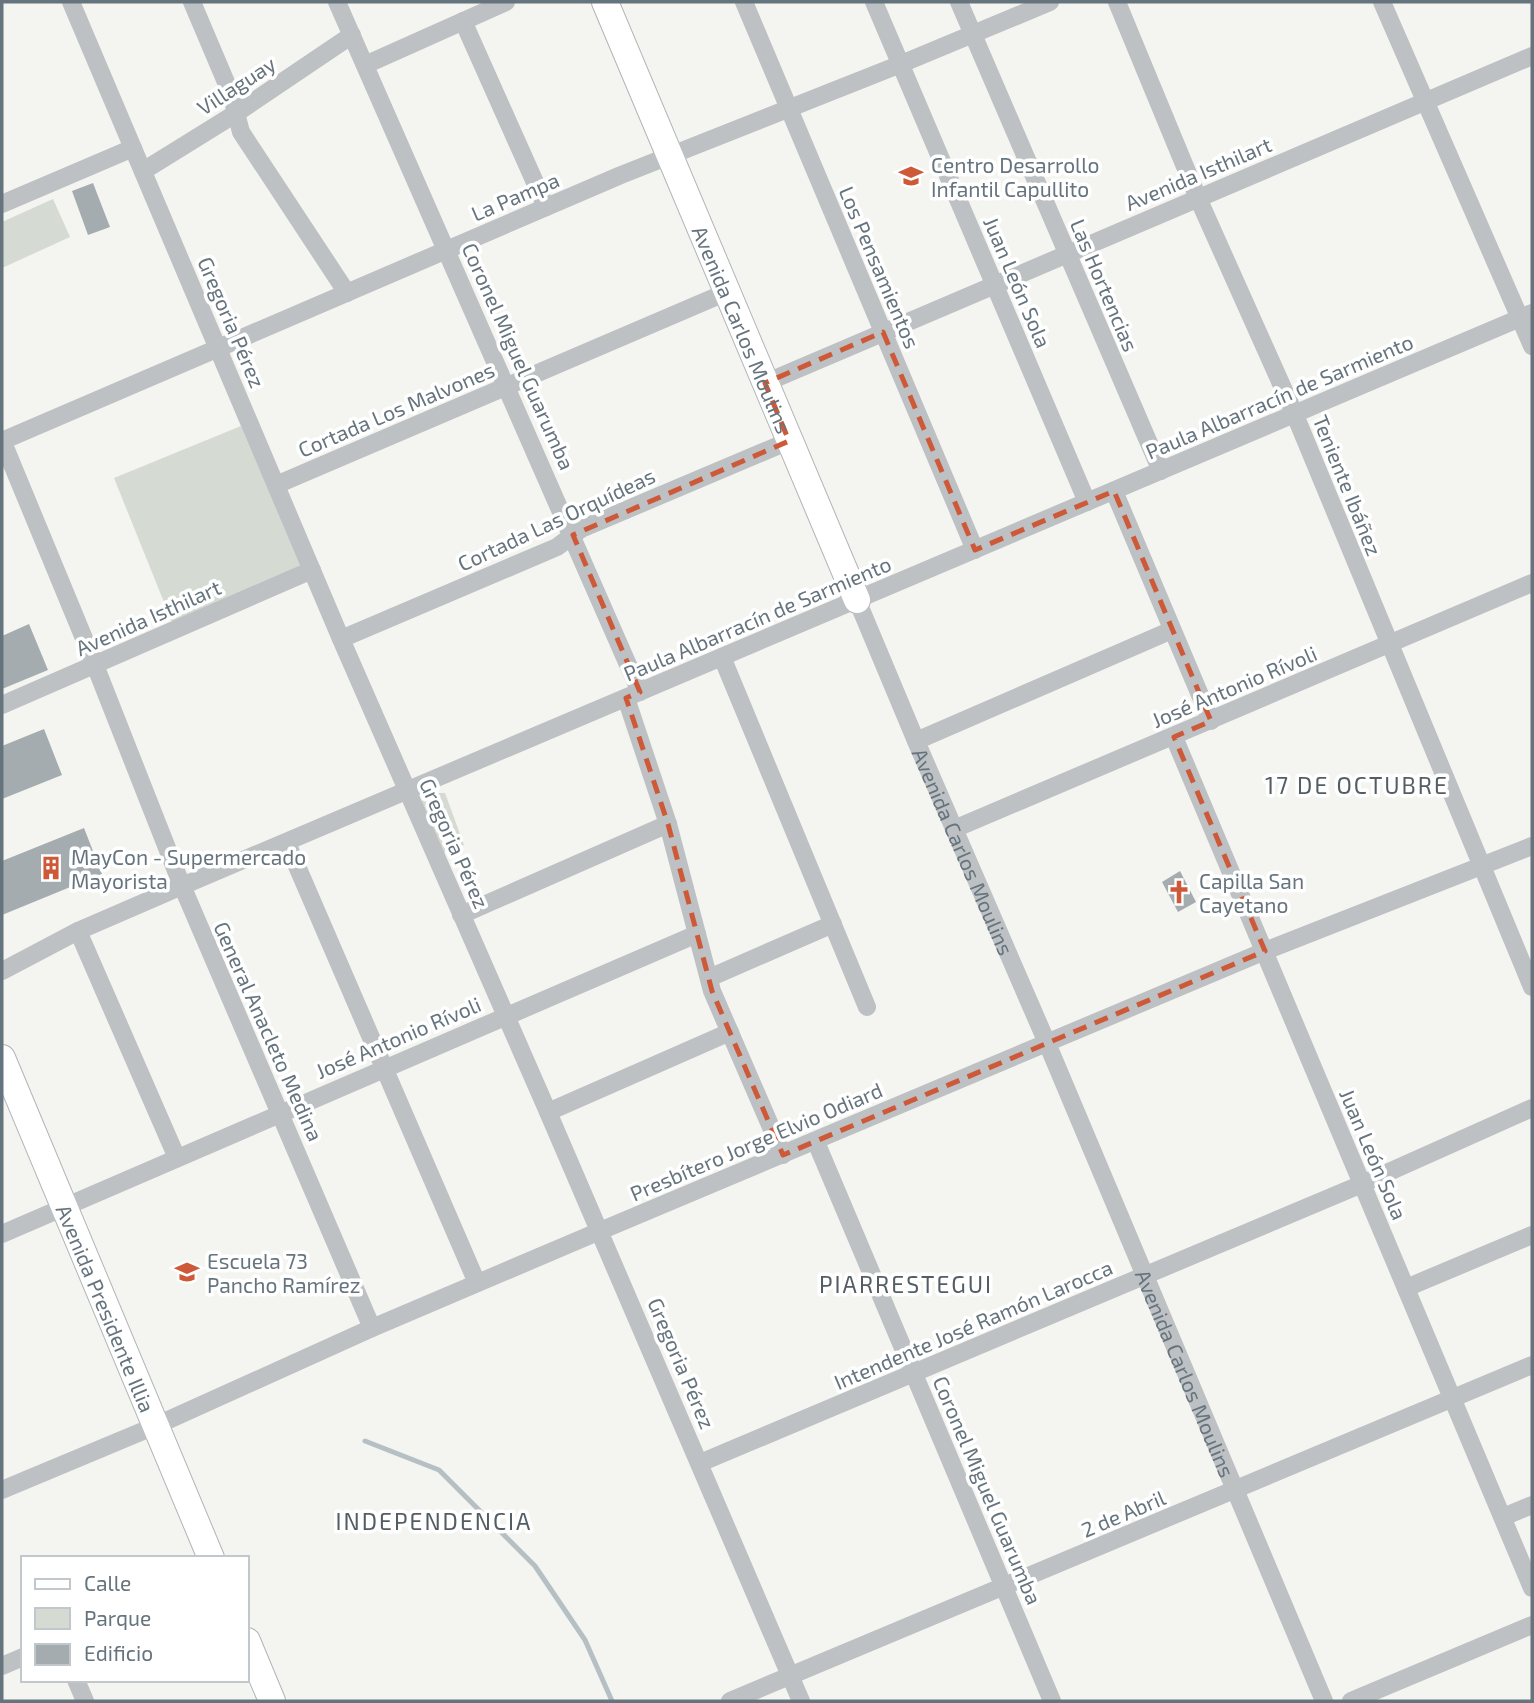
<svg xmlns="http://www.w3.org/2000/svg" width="1534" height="1703" viewBox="0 0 1534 1703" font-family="'Exo 2',sans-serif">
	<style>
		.green { fill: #d5dad2 }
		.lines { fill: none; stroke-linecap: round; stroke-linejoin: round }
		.stream { stroke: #b6c0c4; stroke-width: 5 }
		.building { fill: #a4acb0 }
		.secondary-casing { stroke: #b0b5b8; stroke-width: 28 }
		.street { stroke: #bdc1c4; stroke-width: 18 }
		.secondary { stroke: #fff; stroke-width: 26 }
		.marked { fill: none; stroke: #cd5938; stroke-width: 5; stroke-dasharray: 14 9; stroke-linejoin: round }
		.labels { text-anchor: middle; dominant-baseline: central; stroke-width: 7; stroke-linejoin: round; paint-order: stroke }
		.street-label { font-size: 21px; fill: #66747e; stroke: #fff }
		.poi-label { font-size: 21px; fill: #66747e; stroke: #fff; text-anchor: start }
		.neighbourhood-label { font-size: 23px; letter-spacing: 2px; fill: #535d64; stroke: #fff }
	</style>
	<rect width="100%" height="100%" fill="#f4f4f0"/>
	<path class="green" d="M53,199L70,237L2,268V222Z
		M241,426L301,567L172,622L114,478Z
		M430,793H445L464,845L440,854L421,802Z"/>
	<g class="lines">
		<path class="stream" d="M365,1441L439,1470L535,1566L585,1640L612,1701"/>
	</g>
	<path class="building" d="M93,183L110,227L88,235L72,191Z
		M29,624L48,670L2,689V636Z
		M44,729L62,775L2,799V746Z
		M84,828L102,874L2,915V861Z
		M1180,871L1196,902L1178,912L1162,882Z"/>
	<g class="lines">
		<g class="secondary-casing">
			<g id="secondary">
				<path id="s2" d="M605,2L857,600"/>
				<path id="s3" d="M2,1058L211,1558"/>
				<path d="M247,1641L272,1701"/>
			</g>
		</g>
		<g class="street">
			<path d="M71,2L341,639L548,1112L801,1701"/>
			<path d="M192,2L231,94L241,132L347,293"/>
			<path d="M337,2L640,692"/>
			<path d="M744,2L975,550"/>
			<path d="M874,2L1087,502"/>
			<path d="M959,2L1161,471"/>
			<path d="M1117,2L1198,198L1295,415L1532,987"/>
			<path d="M1382,2L1532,346"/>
			<path d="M463,21L546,207"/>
			<path d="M365,65L506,2"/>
			<path d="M143,171L235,114L352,35"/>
			<path d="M2,204L133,148"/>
			<path d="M765,383L1532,56"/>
			<path d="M2,440L95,665L180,881L372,1328"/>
			<path d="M2,441L621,175L901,64L1050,2"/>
			<path d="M276,485L727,292"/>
			<path d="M1114,491L1211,721"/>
			<path id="s1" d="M857,600L916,741L1047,1043L1324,1701"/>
			<path d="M341,639L557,547L581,529L789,441"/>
			<path d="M722,657L867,1007"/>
			<path d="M626,698L668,824L712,991L783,1155"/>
			<path d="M2,705L312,570"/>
			<path d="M1174,737L1532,1588"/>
			<path d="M916,741L1172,630"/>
			<path d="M954,829L1532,583"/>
			<path d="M287,843L477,1283"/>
			<path d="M461,915L668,824"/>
			<path d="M78,931L177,1158"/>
			<path d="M2,971L78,931L182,886L1532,313"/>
			<path d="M709,978L833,924"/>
			<path d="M548,1112L730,1032"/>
			<path d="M816,1142L1052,1701"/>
			<path d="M2,1234L697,934"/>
			<path d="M1406,1288L1532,1235"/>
			<path d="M700,1463L1362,1184L1532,1108"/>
			<path d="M2,1490L155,1426L372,1328L600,1231L1265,951L1532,846"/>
			<path d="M1503,1517L1532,1505"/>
			<path d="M2,1666L23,1657"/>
			<path d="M76,1680L85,1701"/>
			<path d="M730,1701L1532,1365"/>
			<path d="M1351,1701L1532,1625"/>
		</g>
		<use href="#secondary" class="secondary"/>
	</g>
	<path class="marked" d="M883,332L975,550L1114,491L1211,721L1174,737L1265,951L783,1155L712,991L668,824L626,698L640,692L573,535L789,441L765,383Z"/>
	<defs>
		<g id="school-bare" transform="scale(1.89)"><path d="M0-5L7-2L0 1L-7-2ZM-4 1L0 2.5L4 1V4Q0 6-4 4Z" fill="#cd5938" stroke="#fff" stroke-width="2.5" paint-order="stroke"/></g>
		<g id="building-bare" transform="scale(1.89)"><path d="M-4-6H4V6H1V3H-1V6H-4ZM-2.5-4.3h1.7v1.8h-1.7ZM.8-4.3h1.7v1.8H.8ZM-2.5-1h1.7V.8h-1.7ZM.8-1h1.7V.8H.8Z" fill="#cd5938" stroke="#fff" stroke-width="2.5" paint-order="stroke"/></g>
		<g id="church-bare" transform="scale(1.89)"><path d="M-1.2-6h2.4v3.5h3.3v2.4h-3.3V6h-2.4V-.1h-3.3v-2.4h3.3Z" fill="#cd5938" stroke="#fff" stroke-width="2.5" paint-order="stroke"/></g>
	</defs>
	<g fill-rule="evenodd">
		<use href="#school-bare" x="911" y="176"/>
		<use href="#building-bare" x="51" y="868"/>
		<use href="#church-bare" x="1179" y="892"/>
		<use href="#school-bare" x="187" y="1272"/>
	</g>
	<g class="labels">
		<g class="street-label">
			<text transform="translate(236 85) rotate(-33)">Villaguay</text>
			<text transform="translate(1198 173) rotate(-23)">Avenida Isthilart</text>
			<text transform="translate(515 196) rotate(-23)">La Pampa</text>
			<text transform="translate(880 267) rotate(67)">Los Pensamientos</text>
			<text transform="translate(1018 282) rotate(67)">Juan León Sola</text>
			<text transform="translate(1105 285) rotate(67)">Las Hortencias</text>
			<text transform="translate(232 322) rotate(67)">Gregoria Pérez</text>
			<text stroke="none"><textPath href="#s2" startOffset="355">Avenida Carlos Moulins</textPath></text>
			<text transform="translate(519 356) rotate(66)">Coronel Miguel Guarumba</text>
			<text transform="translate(1279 396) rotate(-23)">Paula Albarracín de Sarmiento</text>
			<text transform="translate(396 409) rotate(-23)">Cortada Los Malvones</text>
			<text transform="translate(1348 485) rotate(68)">Teniente Ibáñez</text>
			<text transform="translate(556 519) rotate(-25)">Cortada Las Orquídeas</text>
			<text transform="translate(148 617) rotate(-24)">Avenida Isthilart</text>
			<text transform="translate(757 618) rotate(-23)">Paula Albarracín de Sarmiento</text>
			<text transform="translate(1234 686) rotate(-23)">José Antonio Rívoli</text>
			<text transform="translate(455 843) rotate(66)">Gregoria Pérez</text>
			<text stroke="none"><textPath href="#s1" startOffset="273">Avenida Carlos Moulins</textPath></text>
			<text transform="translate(269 1031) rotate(66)">General Anacleto Medina</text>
			<text transform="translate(398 1037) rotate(-23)">José Antonio Rívoli</text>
			<text transform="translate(756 1141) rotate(-23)">Presbítero Jorge Elvio Odiard</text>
			<text transform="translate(1374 1154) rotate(67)">Juan León Sola</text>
			<text stroke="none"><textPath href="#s3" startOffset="271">Avenida Presidente Illia</textPath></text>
			<text transform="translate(973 1324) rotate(-23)">Intendente José Ramón Larocca</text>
			<text transform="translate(682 1363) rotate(67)">Gregoria Pérez</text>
			<text stroke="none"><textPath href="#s1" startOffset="840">Avenida Carlos Moulins</textPath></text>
			<text transform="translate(988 1490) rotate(67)">Coronel Miguel Guarumba</text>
			<text transform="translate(1123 1513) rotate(-23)">2 de Abril</text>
		</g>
		<g class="poi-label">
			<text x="931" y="164">Centro Desarrollo<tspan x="931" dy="24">Infantil Capullito</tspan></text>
			<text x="71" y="856">MayCon - Supermercado<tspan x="71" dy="24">Mayorista</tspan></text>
			<text x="1199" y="880">Capilla San<tspan x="1199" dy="24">Cayetano</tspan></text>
			<text x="207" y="1260">Escuela 73<tspan x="207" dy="24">Pancho Ramírez</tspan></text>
		</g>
		<g class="neighbourhood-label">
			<text x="1357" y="785">17 DE OCTUBRE</text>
			<text x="906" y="1284">PIARRESTEGUI</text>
			<text x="434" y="1521">INDEPENDENCIA</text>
		</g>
	</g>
	<rect width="1534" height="1703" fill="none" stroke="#66747e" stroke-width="7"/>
	<rect x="21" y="1556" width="228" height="126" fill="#ffffff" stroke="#c2c7cb" stroke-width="2"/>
	<rect x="35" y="1579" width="35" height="10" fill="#ffffff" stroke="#c2c7cb" stroke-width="2"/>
	<text x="84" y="1591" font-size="21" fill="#66747e">Calle</text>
	<rect x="35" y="1608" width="35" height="21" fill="#d5dad2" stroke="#c2c7cb" stroke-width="2"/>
	<text x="84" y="1626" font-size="21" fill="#66747e">Parque</text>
	<rect x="35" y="1644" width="35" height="21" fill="#a4acb0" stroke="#c2c7cb" stroke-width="2"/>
	<text x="84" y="1661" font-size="21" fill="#66747e">Edificio</text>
</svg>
